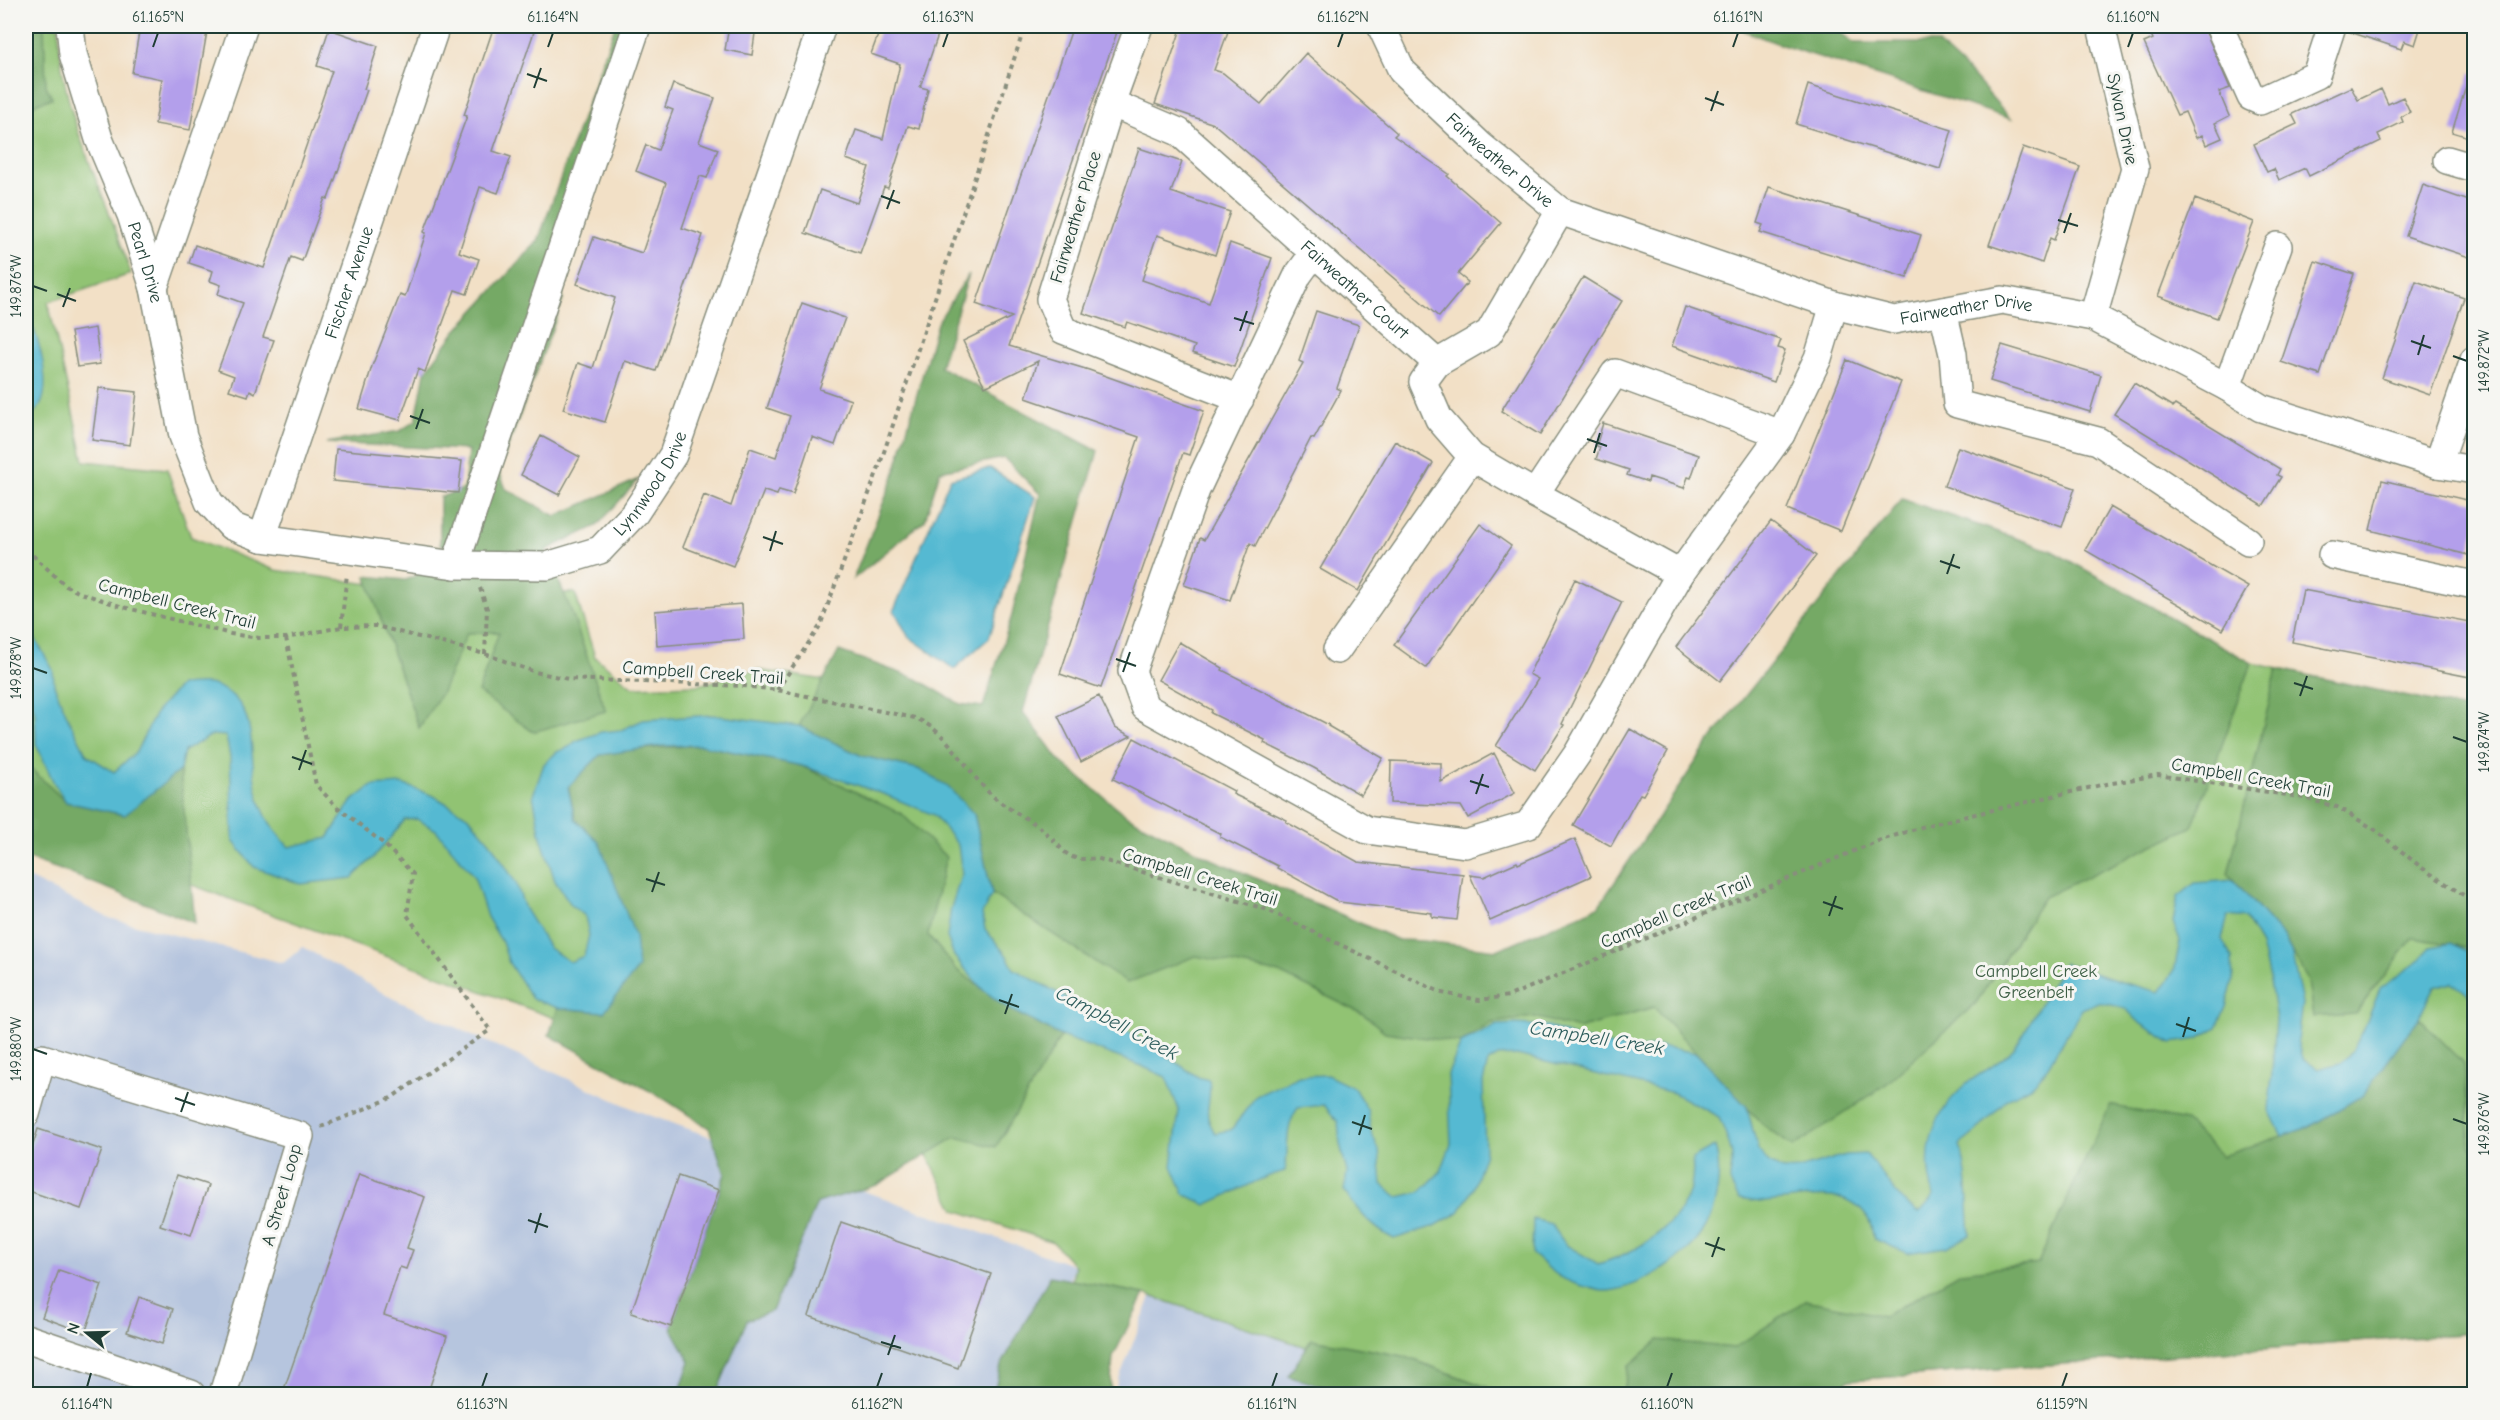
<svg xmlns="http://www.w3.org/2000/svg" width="2500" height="1420" viewBox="0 0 2500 1420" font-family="'Comic Neue',sans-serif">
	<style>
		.industrial { fill: #b6c5de }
		.green { fill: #91c373; stroke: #588054; stroke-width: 1.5 }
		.forest { fill: #74a965; stroke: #4a734c; stroke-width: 1.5 }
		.water { fill: #54b9d2; stroke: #3a7b83; stroke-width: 1.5 }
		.building { fill: #b39feb }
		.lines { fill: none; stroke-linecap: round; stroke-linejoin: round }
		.minor-casing { stroke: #888e7d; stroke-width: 30 }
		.path { stroke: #888e7d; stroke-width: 4; stroke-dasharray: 4.5 4.5; stroke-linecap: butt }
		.minor { stroke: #fff; stroke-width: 27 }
		.ticks { fill: none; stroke: #1f3d34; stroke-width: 2 }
		.labels { text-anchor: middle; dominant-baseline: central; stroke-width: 6; stroke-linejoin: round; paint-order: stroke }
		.street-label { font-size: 18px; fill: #1f3d34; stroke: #f6f6f2 }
		.park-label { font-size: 18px; fill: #3c5e44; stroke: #f6f6f2 }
		.water-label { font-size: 20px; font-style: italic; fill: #2c5c5c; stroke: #f6f6f2 }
		.neatline { fill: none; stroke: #1f3d34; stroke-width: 2 }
		.ticks-label { font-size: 15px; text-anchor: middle; fill: #1f3d34 }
	</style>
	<rect width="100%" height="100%" fill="#f6f6f2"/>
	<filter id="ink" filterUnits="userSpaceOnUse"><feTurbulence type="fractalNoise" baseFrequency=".0167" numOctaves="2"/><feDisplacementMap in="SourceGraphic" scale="12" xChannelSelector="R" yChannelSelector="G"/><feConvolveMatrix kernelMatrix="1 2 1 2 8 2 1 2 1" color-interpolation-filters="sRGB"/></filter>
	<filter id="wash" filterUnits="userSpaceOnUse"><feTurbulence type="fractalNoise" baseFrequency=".008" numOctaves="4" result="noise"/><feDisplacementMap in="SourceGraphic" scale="24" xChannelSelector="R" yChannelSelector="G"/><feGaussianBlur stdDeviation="1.35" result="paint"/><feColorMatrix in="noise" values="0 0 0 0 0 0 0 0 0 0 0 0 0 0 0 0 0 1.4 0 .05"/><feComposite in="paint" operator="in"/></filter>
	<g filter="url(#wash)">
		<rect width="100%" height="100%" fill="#f2e0c6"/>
		<path class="industrial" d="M26,877L109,918L283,963L303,947L392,998L638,1111L1075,1266L1026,1394H26Z
			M1151,1297L1448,1394H1113Z"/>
		<path class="green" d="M26,26H59C58,114 106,191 131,274L48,302L84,461L167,469L191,537L275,570L409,590L575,593L595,657L633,687L698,685L757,670L832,681L917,679L1112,830L1320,905L1398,940L1494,969L1596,925L2050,550L2252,663L2474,711V1333L1849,1380L1834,1394H1505L1403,1356L1312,1339L1306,1347L1144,1294L1072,1280L1075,1266L1053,1242L955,1210L927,1155L26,824Z"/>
		<path class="forest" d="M26,26H44L46,86L52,98L26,107Z
			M615,26H630L556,247L563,300L499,471L506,489L556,516L639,479L597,526L546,550L570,608L606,711L533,732L478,692L499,632L467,633L442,692L419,728L366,576L406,580L474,548L440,545V497L464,489L468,450L326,443L400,431L416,420L425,372L455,332L538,241Z
			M1731,26H1830L1855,43H1937L1973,76L2011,119L1782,45Z
			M969,274L940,367L1098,451L1023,712L1061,762L1127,816L1214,860L1398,940L1424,941L1497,950L1598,907L1712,738L1902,499L2050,550L2252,663L2192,827L2044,897L1976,1003L1884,1086L1793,1147L1762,1124L1654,1007L1578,1029L1535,1017L1491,1023L1461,1043L1385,1032L1363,1014L1279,973L1196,956L1127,983L992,894L974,814L918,769L862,756L799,726L839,651L917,679L960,704L983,707L1012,615L1040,494L1004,458L940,471L925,520L853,579L894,476L937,323Z
			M2277,669L2474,711V948L2413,938L2355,1014L2313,1017L2308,981L2284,938L2228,874Z
			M701,745L802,766L902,814L946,857L928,935L956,969L1009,1009L1061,1036L996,1147L956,1137L877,1185L817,1203L772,1311L747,1320L716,1394H679L690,1361L671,1327L725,1174L709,1128L666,1100L549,1035L558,1008L604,1012L599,842L575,819L568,786L600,755L629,750Z
			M26,764L66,802L124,815L180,770L195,923L61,870L26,858Z
			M2419,1018L2464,1063L2470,1145L2474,1150V1333L1849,1380L1834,1394H1623L1629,1366L1659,1340L1734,1348L1806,1300L1884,1316L1961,1272L2038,1263L2110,1105L2185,1121L2222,1156L2309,1127L2363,1095Z
			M1050,1276L1144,1294L1113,1357L1110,1394H993L1001,1366Z
			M1312,1339L1403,1356L1505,1394H1347L1288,1376Z"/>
		<path class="water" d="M26,316C39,334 52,385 40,406C37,411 30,415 26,419Z
			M990,468L1035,497L989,638L954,669L908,636L894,610L950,479Z
			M26,623L53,670L54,685L69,720L87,755L114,772L136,752L157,711L180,685C190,685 204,682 213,685C262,701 247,754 257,792C263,815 273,830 289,847L328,838L351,802L372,786L402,784L434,796L469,817L490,842L516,883L525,909L549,948L570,962L584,956L589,935L585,916L572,906L555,881L541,837L533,795L544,764L557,752L569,747L576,741L601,732L621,730L643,720L712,715L799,726L862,756L918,769L946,785L974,814L992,894L982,914L985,929L1007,956L1014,969L1136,1036L1198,1077L1209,1080C1213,1105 1200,1109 1215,1133L1231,1130L1256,1096L1299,1076L1327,1075L1354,1088L1368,1111L1371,1132L1379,1150L1382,1184L1398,1197L1420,1192L1441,1171L1451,1144L1448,1074L1461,1043L1497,1025L1516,1024L1548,1026L1577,1038L1631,1050L1659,1046L1696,1053L1747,1107L1758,1150L1769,1163L1783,1170L1799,1169L1845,1155L1866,1154C1883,1173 1898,1202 1919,1213L1934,1196C1920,1150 1932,1112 1970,1081C1985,1070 2002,1062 2014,1048C2021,1040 2026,1029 2031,1020C2042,1001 2053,982 2064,963L2121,982L2159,992L2174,971L2180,941L2173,922L2178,897L2195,883L2233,880L2284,938L2291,951L2302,1003L2297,1040L2302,1058L2318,1069L2341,1063L2352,1051L2363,1031L2380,989L2416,963L2431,947L2450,943L2474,954V999L2452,982L2434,987L2419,1018L2363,1095L2309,1127L2282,1136L2269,1110L2276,1020L2270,982L2261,945L2245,918L2228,916L2222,939L2232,958L2233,981L2226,1007L2217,1027L2198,1039L2172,1043L2141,1024L2125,1008L2098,1002L2082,1009L2044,1073L2030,1087L2007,1099L1976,1132L1960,1145C1969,1174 1967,1205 1970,1235L1946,1247L1907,1253L1874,1239C1872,1232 1871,1222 1867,1217C1844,1183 1795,1201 1762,1202C1754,1202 1746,1200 1739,1199C1724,1175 1732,1182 1732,1158C1732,1146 1723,1129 1719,1117L1674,1093L1517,1055L1498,1056L1488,1062L1483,1082L1485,1153L1473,1189L1459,1212L1435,1226L1394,1239C1372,1228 1358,1211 1344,1191L1347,1172L1340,1144L1338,1122L1324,1105L1298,1108C1284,1127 1289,1149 1285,1171L1266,1177L1206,1205L1184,1194L1172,1166L1179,1110L1166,1077L1139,1065L1061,1036L1009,1009L983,990L954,956L947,937L951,908L962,873L958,845L934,815L886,795L802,766L701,745L661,746L600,755L568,787L575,819L599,842L635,936L638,968L604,1012L558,1008L532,999L509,963L502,942L487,917L474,876L436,830L417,819L405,820L374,857L352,878L301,884L254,867L233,841L230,757L226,736L212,735L184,751L180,770L125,815L66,802L54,783L36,744L35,713L26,678Z
			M1715,1146C1723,1173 1717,1211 1701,1235C1683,1260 1635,1291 1604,1291C1598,1291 1591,1288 1586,1287C1559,1280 1553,1272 1532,1254L1533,1219L1551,1224L1566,1245L1598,1264C1645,1250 1700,1214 1692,1159Z"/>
		<g id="blocks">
			<path class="building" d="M140,26H208L190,130L155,124L162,79L132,73Z
				M494,26H536L493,151L511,157L498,193L480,187L459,252L479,259L467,294L455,290L425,372L418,369L400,420L359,409L372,366L400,295L405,297L426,233L424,232L467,116L464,115Z
				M729,26H756L752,55L725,50Z
				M904,26H929L940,29L920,87L928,89L919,129L908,126L888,188L884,187L860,253L805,233L820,190L857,203L869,167L846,159L856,130L883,139L900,64L871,54L881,27L901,34Z
				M1073,26H1119L1009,346L1089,370L1204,411L1189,455L1183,453L1101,688L1060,674L1139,437L1026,398L1038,361L985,387L963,341L1012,317L976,304Z
				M1182,26H1230L1214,70L1223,73L1261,104L1306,53L1397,133L1394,136L1449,174L1447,176L1501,223L1458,274L1468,282L1439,317L1214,124L1155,104Z
				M2147,26H2193L2196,31L2204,28L2230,88L2219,92L2229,116L2215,123L2222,138L2206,145L2202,135L2196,138L2185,112L2177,115L2144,43L2153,39Z
				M2347,26H2421L2415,45L2404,41L2401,49L2347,31Z
				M329,29L378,46L364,89L367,90L328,199L325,198L302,261L291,257L263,337L274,340L255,393L250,390L248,396L229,390L234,376L218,370L243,303L218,294L221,285L210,281L213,271L189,263L195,245L264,268L332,71L317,66Z
				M2470,73H2475V139L2452,132Z
				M673,84L715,98L699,142L718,149L707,178L700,176L682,228L703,235L656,371L625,361L605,422L563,409L578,363L593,368L615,298L577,284L594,237L642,253L666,183L636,171L646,145L658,150L673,110L665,107Z
				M1808,85L1952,130L1940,169L1796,124Z
				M2351,87L2358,100L2381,89L2388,104L2403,97L2410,112L2401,117L2403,122L2378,134L2381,141L2309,176L2305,168L2279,180L2274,169L2267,172L2254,144L2297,124L2292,114Z
				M2023,147L2080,167L2054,240L2050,238L2042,263L1989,245Z
				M1139,148L1182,162L1171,192L1230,212L1215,255L1157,235L1142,280L1209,303L1230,243L1272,258L1234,367L1192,353L1195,346L1127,322L1125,327L1083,313Z
				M2423,185L2475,203V259L2406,236Z
				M1769,187L1921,235L1907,278L1760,232L1763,225L1757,223Z
				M2195,199L2254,222L2217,318L2158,296Z
				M2315,261L2354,274L2320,375L2281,362Z
				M1583,277L1622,301L1540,435L1501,411Z
				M2416,281L2464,298L2430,395L2382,378Z
				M802,303L845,318L819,389L851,400L835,445L812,437L793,494L779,490L777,495L764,491L733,566L683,547L704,495L731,506L750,448L776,457L790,416L767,408Z
				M1685,307L1781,340L1778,348L1785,350L1774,382L1672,346Z
				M1316,311L1359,325L1337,388L1341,390L1314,439L1311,438L1255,546L1250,543L1230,600L1184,585L1200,538L1204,540L1303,363L1299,361Z
				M95,328L100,364L77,367L71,332Z
				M2002,345L2101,375L2090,412L1990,381Z
				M1847,360L1901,382L1841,531L1787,509Z
				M2134,383L2173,407L2175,405L2280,469L2277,475L2281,477L2263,506L2114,414Z
				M99,388L137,392L130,445L92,440Z
				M1603,423L1699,455L1691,478L1688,477L1684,488L1649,477L1648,482L1627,475L1629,470L1596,459L1600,447L1596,446Z
				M541,436L580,457L559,495L521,475Z
				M1395,441L1433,463L1358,591L1320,569Z
				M1958,447L2075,488L2062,527L1944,486Z
				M336,449L462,461L458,493L333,481Z
				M2382,480L2475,502V529L2468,555L2370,530Z
				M2110,507L2248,587L2223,630L2085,550Z
				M1771,521L1816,556L1720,681L1676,647Z
				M1480,524L1511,546L1426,668L1394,645Z
				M1575,579L1622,602L1562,724L1564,725L1535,770L1496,746L1538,679L1529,674Z
				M2303,590L2475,623V678L2292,642Z
				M742,604L744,639L657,646L655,611Z
				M1179,642L1223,668L1222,670L1329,725L1328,726L1383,758L1361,795L1314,768L1264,743L1265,740L1211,713L1212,710L1158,680Z
				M1099,696L1115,728L1131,736L1081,762L1058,716Z
				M1630,729L1668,751L1643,795L1640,794L1611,846L1573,825Z
				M1134,738L1234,791L1233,794L1287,820L1286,822L1358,862L1463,874L1457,920L1432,917V913L1339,902L1277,868L1278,866L1220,837L1221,834L1113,779Z
				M1494,753L1515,793L1468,818L1461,806L1390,803L1391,761L1441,763V782Z
				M1575,839L1591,876L1490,921L1470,875L1484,877L1517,862L1518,864Z
				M38,1129L102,1150L81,1209L26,1190V1166Z
				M359,1174L425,1197L407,1248L413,1250L406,1269L400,1267L384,1315L447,1336L427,1395H282Z
				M177,1175L208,1185L191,1235L160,1225Z
				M678,1176L719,1190L671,1327L631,1313Z
				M841,1222L991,1274L958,1368L809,1316Z
				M59,1270L102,1285L85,1333L42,1317Z
				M139,1297L173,1309L162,1344L127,1332Z"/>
		</g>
	</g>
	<g filter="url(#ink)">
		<use href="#blocks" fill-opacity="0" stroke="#888e7d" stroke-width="1.5"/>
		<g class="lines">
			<g class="minor-casing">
				<g id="minor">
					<path id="s1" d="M70,26L73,54L99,139L131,215L154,288L183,436L209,502L231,526L262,538L455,565L547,566L600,550L635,513L673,455L822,26"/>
					<path d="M1139,26L1111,103L1050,299L1063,330L1240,399"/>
					<path id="s2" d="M1381,26L1402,71L1481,146L1560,211L1834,305L1894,320L2002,300L2093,317L2227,387L2261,408L2438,464L2474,470"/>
					<path d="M2219,26L2251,97L2260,101L2316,75L2332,26"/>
					<path id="s3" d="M1111,103L1179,132L1437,363L1489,333L1560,211"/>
					<path d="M2447,160L2474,168"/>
					<path d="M1314,253L1298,275L1196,490L1132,671L1145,707L1367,830L1465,844L1528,825L1578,753L1680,574L1781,434L1818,358L1834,305"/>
					<path d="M154,288L244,26"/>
					<path d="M1943,311L1953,354L1957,404L2098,441L2248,541"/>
					<path d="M2093,317L2135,168L2101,26"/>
					<path d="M1437,363L1423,382L1439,419L1472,457L1535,494L1680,574"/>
					<path d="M2227,387L2278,246"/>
					<path d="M2438,464L2474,360"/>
					<path d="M1535,494L1615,373L1781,434"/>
					<path id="s4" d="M262,538L436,26"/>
					<path d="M2332,555L2474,585"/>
					<path d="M455,565L637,26"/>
					<path d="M1337,650L1472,457"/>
					<path d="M26,1114L42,1058L300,1136L223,1394"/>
					<path d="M26,1338L191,1394"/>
				</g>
			</g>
			<path class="path" d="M26,549L66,586L78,592L123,607L231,634L259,638H286L341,627L376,626L485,654L535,672L568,679L744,686L777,690L915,718C952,733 967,775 996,799C1012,812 1032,819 1046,833C1065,850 1066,863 1096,858L1265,909L1442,993L1479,1000L1509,996L1878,841L1928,825L2101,785L2158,775L2300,797L2337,807L2374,829L2422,868L2474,902
				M480,588L487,609L485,654
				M341,627L347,574
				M286,638L316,785L336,806L384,844L413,874L407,915L490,1030L391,1098L321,1127
				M777,690L820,626L880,464L1025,26"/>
			<use href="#minor" class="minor"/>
		</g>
	</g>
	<path class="ticks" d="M153,47L158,33M548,47L553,33M943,47L948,33M1338,47L1343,33M1733,47L1738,33M2128,47L2133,33M527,74L547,81M534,88L541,68M1705,98L1724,105M1711,111L1718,91M881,196L900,203M887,209L894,190M2058,220L2078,226M2064,233L2071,213M33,286L47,291M57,294L76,301M63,307L70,288M1234,318L1254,324M1240,331L1247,311M2411,341L2431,348M2418,355L2424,335M2453,356L2467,361M410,416L430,423M416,429L423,409M1587,439L1607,446M1594,453L1600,433M763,537L783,544M770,551L776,531M1940,561L1960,568M1947,574L1954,554M1116,659L1136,666M33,668L47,673M1123,672L1130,652M2294,683L2313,689M2300,696L2307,676M2453,737L2467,742M292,757L312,764M299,770L306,750M1470,781L1489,787M1476,794L1483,774M646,879L665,885M652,892L659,872M1823,902L1843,909M1829,916L1836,896M999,1000L1019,1007M1005,1014L1012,994M2176,1024L2196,1031M2183,1037L2189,1017M33,1049L47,1054M175,1098L195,1105M181,1112L188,1092M2453,1119L2467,1124M1352,1122L1372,1129M1359,1135L1365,1115M528,1220L548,1227M535,1233L541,1213M1705,1243L1725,1250M1712,1257L1719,1237M881,1342L901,1348M888,1355L895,1335M87,1387L91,1373M482,1387L487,1373M877,1387L882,1373M1272,1387L1277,1373M1667,1387L1672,1373M2062,1387L2067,1373"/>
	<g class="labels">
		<g class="street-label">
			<text transform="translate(2122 119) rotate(78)">Sylvan Drive</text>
			<text stroke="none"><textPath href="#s2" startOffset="182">Fairweather Drive</textPath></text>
			<text transform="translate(1076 217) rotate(-73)">Fairweather Place</text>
			<text stroke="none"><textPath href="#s1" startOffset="249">Pearl Drive</textPath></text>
			<text stroke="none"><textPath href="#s4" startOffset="270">Fischer Avenue</textPath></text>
			<text stroke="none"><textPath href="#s3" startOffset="310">Fairweather Court</textPath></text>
			<text stroke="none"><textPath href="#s2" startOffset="686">Fairweather Drive</textPath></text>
			<text stroke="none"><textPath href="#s1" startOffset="990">Lynnwood Drive</textPath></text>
			<text transform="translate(177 604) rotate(14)">Campbell Creek Trail</text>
			<text transform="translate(703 673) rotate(4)">Campbell Creek Trail</text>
			<text transform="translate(2251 778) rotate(10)">Campbell Creek Trail</text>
			<text transform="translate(1200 877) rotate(17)">Campbell Creek Trail</text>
			<text transform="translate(1676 912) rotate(-23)">Campbell Creek Trail</text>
			<text transform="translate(282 1195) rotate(-74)">A Street Loop</text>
		</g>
		<g class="park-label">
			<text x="2036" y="971">Campbell Creek<tspan x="2036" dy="21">Greenbelt</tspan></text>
		</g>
		<g class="water-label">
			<text transform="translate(1117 1023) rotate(28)">Campbell Creek</text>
			<text transform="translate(1597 1038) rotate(9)">Campbell Creek</text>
		</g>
	</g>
	<rect width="2500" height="1420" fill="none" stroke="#f6f6f2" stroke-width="66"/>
	<g transform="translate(87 1333) rotate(289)" stroke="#f6f6f2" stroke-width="4.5" paint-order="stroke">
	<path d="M0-4.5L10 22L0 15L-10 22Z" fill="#1f3d34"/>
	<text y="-9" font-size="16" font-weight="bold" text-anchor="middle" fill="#1f3d34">N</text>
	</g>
	<rect x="33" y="33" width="2434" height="1354" class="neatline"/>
	<g class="ticks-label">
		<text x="158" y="22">61.165°N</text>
		<text x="553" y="22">61.164°N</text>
		<text x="948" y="22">61.163°N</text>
		<text x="1343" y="22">61.162°N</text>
		<text x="1738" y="22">61.161°N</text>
		<text x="2133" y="22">61.160°N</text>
		<text transform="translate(16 286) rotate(-90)" y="5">149.876°W</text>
		<text transform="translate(2484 361) rotate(-90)" y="5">149.872°W</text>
		<text transform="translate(16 668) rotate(-90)" y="5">149.878°W</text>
		<text transform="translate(2484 742) rotate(-90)" y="5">149.874°W</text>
		<text transform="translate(16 1049) rotate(-90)" y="5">149.880°W</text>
		<text transform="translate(2484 1124) rotate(-90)" y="5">149.876°W</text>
		<text x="87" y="1409">61.164°N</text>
		<text x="482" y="1409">61.163°N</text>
		<text x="877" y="1409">61.162°N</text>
		<text x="1272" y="1409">61.161°N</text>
		<text x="1667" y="1409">61.160°N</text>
		<text x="2062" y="1409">61.159°N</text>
	</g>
</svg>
